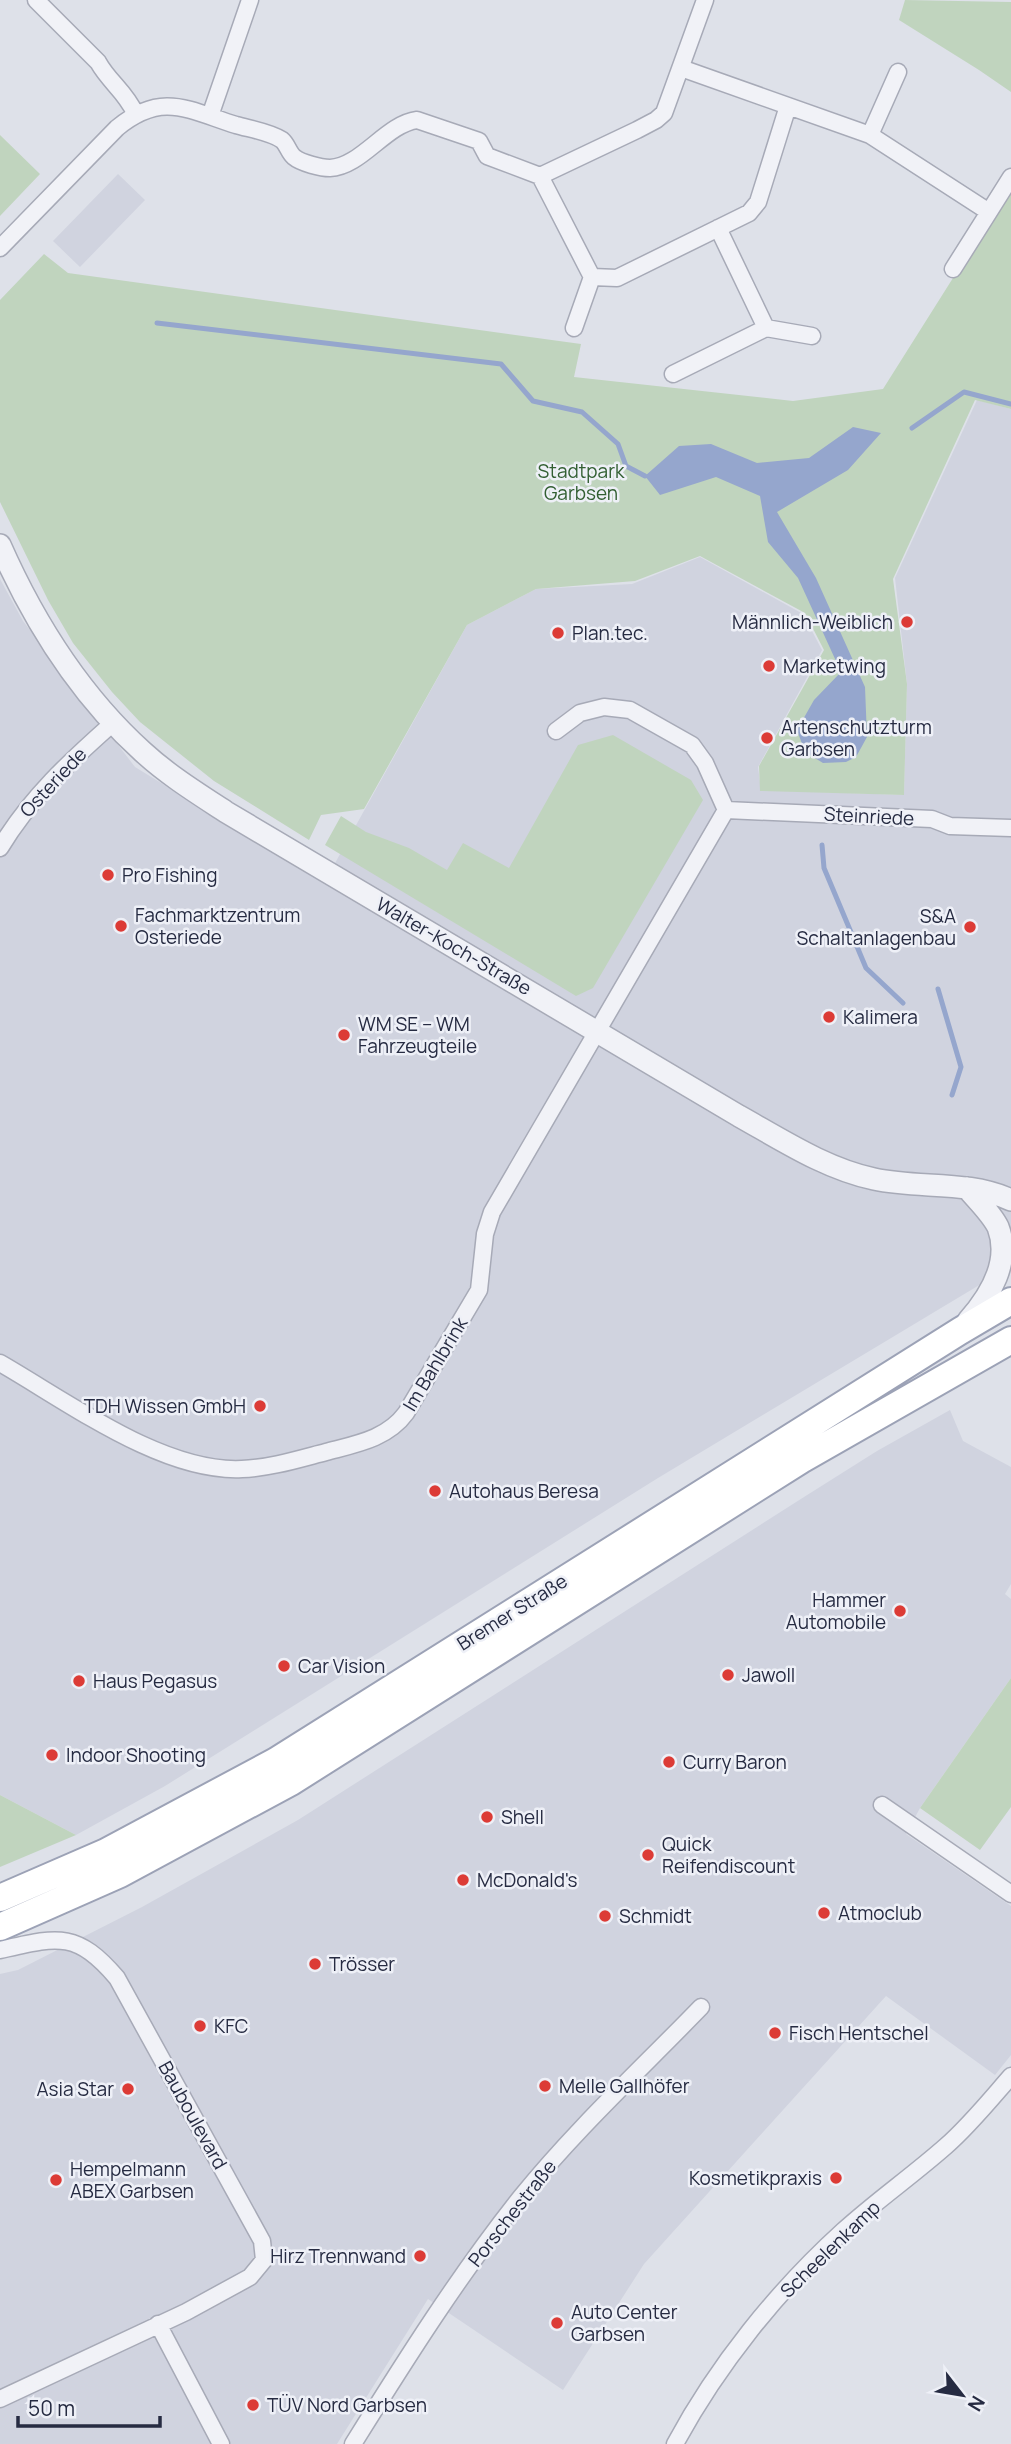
<svg xmlns="http://www.w3.org/2000/svg" width="1011" height="2444" viewBox="0 0 1011 2444" font-family="Manrope,sans-serif">
	<style>
		.built { fill: #d0d3df }
		.green { fill: #c0d4be }
		.water { fill: #95a6cd }
		.lines { fill: none; stroke-linecap: round; stroke-linejoin: round }
		.stream { stroke: #95a6cd; stroke-width: 5 }
		.minor-casing { stroke: #a7aab7; stroke-width: 19 }
		.tertiary-casing { stroke: #a7aab7; stroke-width: 24 }
		.primary-casing { stroke: #9ca2b6; stroke-width: 30 }
		.minor { stroke: #f1f2f7; stroke-width: 16 }
		.tertiary { stroke: #f1f2f7; stroke-width: 21 }
		.primary { stroke: #fff; stroke-width: 26 }
		.poi-dot { fill: #dc3b36; stroke: #eef0f7; stroke-width: 2.5 }
		.labels { text-anchor: middle; dominant-baseline: central; stroke-width: 5; stroke-linejoin: round; paint-order: stroke }
		.park-label { font-size: 19px; fill: #325f32; stroke: #eef0f7 }
		.poi-label { font-size: 19px; fill: #262b42; stroke: #eef0f7; text-anchor: start }
		.street-label { font-size: 19px; fill: #262b42; stroke: #eef0f7 }
	</style>
	<rect width="100%" height="100%" fill="#dee1e9"/>
	<path class="built" d="M118,174L145,200L80,267L53,241Z
		M977,400L1011,409V1266L658,1478L165,1786L76,1835L0,1795V579L23,621L135,767L324,883L467,625L536,589L632,584L700,557L803,614L822,650L758,767L761,790L904,795L907,684L895,578Z
		M950,1410L963,1441L1011,1467V1584L1005,1594L1011,1599V1678L920,1808L906,1834L1011,1906V2055L995,2075L886,1996L644,2264L563,2390L428,2299L337,2444H0V1974L18,1970L142,1907L298,1820L804,1497L877,1451Z"/>
	<path class="green" d="M905,0L1011,2V92L979,70L899,20Z
		M0,135L40,174L0,216Z
		M1011,186V409L975,400L893,579L907,684L904,795L760,791L759,766L824,650L805,613L700,556L635,581L536,589L467,625L364,809L321,815L309,840L214,781L140,722L112,692L73,643L48,600L0,502V300L44,254L68,273L581,344L574,377L793,401L883,389Z
		M613,735L691,780L703,800L593,988L576,996L325,845L341,816L366,832L409,848L447,870L463,843L509,868L578,745Z
		M1011,1678V1807L980,1850L920,1808Z
		M0,1795L76,1835L0,1867Z"/>
	<path class="water" d="M853,427L881,433L848,470L777,512L816,578L865,687L867,737L856,757L846,762L823,763L805,752L797,730L814,700L841,672L798,578L768,542L760,496L716,477L660,495L645,476L679,446L711,444L757,463L809,458Z"/>
	<g class="lines">
		<path class="stream" d="M157,323L501,364L533,401L582,412L618,444L626,466L645,476
			M912,428L964,392L1011,404
			M822,845L824,868L866,968L903,1003
			M938,989L961,1067L952,1095"/>
		<g class="minor-casing">
			<path id="minor" d="M36,0L98,62C109,82 125,91 135,113
				M681,68L870,135L898,72
				M210,116L250,0
				M870,135L989,212L953,269
				M540,176L592,277L574,328
				M989,212L1011,177
				M718,228L766,328L812,336
				M0,248L117,128C162,91 188,110 236,125C250,129 270,132 282,140C287,144 289,153 294,157C301,163 321,168 330,168C361,167 386,124 417,120L479,141L487,156L540,176L637,130L656,120L664,113L705,0
				M592,277L617,278L749,213L758,202L788,106
				M673,374L766,328
				M556,731L580,713L604,707L630,710L692,745L705,763L726,810
				M0,848C30,798 70,761 113,723
				M0,1363C68,1402 163,1473 242,1469C270,1468 299,1459 326,1452C356,1444 387,1439 406,1413L479,1290L485,1234L492,1212L726,810L932,819L950,826L1011,828
				M882,1805L1011,1894
				M0,1950C57,1937 76,1930 117,1978L262,2241L264,2260L250,2277L186,2312L0,2399
				M158,2324L221,2444
				M353,2444C406,2359 459,2275 521,2197C576,2129 640,2070 701,2007
				M675,2444C717,2366 777,2291 843,2231C876,2201 912,2176 946,2146C969,2126 990,2100 1011,2076"/>
		</g>
		<g class="tertiary-casing">
			<path id="tertiary" d="M0,545C34,622 80,695 143,752C168,775 197,793 226,812L739,1116C782,1140 826,1169 874,1179C920,1189 967,1180 1011,1200
				M967,1188C977,1200 991,1213 998,1227C1011,1261 990,1296 968,1321"/>
		</g>
		<g class="primary-casing">
			<path id="primary" d="M0,1898L106,1852L276,1761L960,1331L1011,1301
				M0,1927L120,1874L291,1782L801,1460L1011,1340"/>
		</g>
		<use href="#minor" class="minor"/>
		<use href="#tertiary" class="tertiary"/>
		<use href="#primary" class="primary"/>
	</g>
	<g class="poi-dot">
		<circle cx="907" cy="622" r="7"/>
		<circle cx="558" cy="633" r="7"/>
		<circle cx="769" cy="666" r="7"/>
		<circle cx="767" cy="738" r="7"/>
		<circle cx="108" cy="875" r="7"/>
		<circle cx="121" cy="926" r="7"/>
		<circle cx="970" cy="927" r="7"/>
		<circle cx="829" cy="1017" r="7"/>
		<circle cx="344" cy="1035" r="7"/>
		<circle cx="260" cy="1406" r="7"/>
		<circle cx="435" cy="1491" r="7"/>
		<circle cx="900" cy="1611" r="7"/>
		<circle cx="284" cy="1666" r="7"/>
		<circle cx="728" cy="1675" r="7"/>
		<circle cx="79" cy="1681" r="7"/>
		<circle cx="52" cy="1755" r="7"/>
		<circle cx="669" cy="1762" r="7"/>
		<circle cx="487" cy="1817" r="7"/>
		<circle cx="648" cy="1855" r="7"/>
		<circle cx="463" cy="1880" r="7"/>
		<circle cx="824" cy="1913" r="7"/>
		<circle cx="605" cy="1916" r="7"/>
		<circle cx="315" cy="1964" r="7"/>
		<circle cx="200" cy="2026" r="7"/>
		<circle cx="775" cy="2033" r="7"/>
		<circle cx="545" cy="2086" r="7"/>
		<circle cx="128" cy="2089" r="7"/>
		<circle cx="836" cy="2178" r="7"/>
		<circle cx="56" cy="2180" r="7"/>
		<circle cx="420" cy="2256" r="7"/>
		<circle cx="557" cy="2323" r="7"/>
		<circle cx="253" cy="2405" r="7"/>
	</g>
	<g class="labels">
		<g class="park-label">
			<text x="581" y="471">Stadtpark<tspan x="581" dy="22">Garbsen</tspan></text>
		</g>
		<g class="poi-label">
			<text x="893" y="622" text-anchor="end">Männlich-Weiblich</text>
			<text x="572" y="633">Plan.tec.</text>
			<text x="783" y="666">Marketwing</text>
			<text x="781" y="727">Artenschutzturm<tspan x="781" dy="22">Garbsen</tspan></text>
			<text x="122" y="875">Pro Fishing</text>
			<text x="135" y="915">Fachmarktzentrum<tspan x="135" dy="22">Osteriede</tspan></text>
			<text x="956" y="916" text-anchor="end">S&amp;A<tspan x="956" dy="22">Schaltanlagenbau</tspan></text>
			<text x="843" y="1017">Kalimera</text>
			<text x="358" y="1024">WM SE – WM<tspan x="358" dy="22">Fahrzeugteile</tspan></text>
			<text x="246" y="1406" text-anchor="end">TDH Wissen GmbH</text>
			<text x="449" y="1491">Autohaus Beresa</text>
			<text x="886" y="1600" text-anchor="end">Hammer<tspan x="886" dy="22">Automobile</tspan></text>
			<text x="298" y="1666">Car Vision</text>
			<text x="742" y="1675">Jawoll</text>
			<text x="93" y="1681">Haus Pegasus</text>
			<text x="66" y="1755">Indoor Shooting</text>
			<text x="683" y="1762">Curry Baron</text>
			<text x="501" y="1817">Shell</text>
			<text x="662" y="1844">Quick<tspan x="662" dy="22">Reifendiscount</tspan></text>
			<text x="477" y="1880">McDonald's</text>
			<text x="838" y="1913">Atmoclub</text>
			<text x="619" y="1916">Schmidt</text>
			<text x="329" y="1964">Trösser</text>
			<text x="214" y="2026">KFC</text>
			<text x="789" y="2033">Fisch Hentschel</text>
			<text x="559" y="2086">Melle Gallhöfer</text>
			<text x="114" y="2089" text-anchor="end">Asia Star</text>
			<text x="70" y="2169">Hempelmann<tspan x="70" dy="22">ABEX Garbsen</tspan></text>
			<text x="822" y="2178" text-anchor="end">Kosmetikpraxis</text>
			<text x="406" y="2256" text-anchor="end">Hirz Trennwand</text>
			<text x="571" y="2312">Auto Center<tspan x="571" dy="22">Garbsen</tspan></text>
			<text x="267" y="2405">TÜV Nord Garbsen</text>
		</g>
		<g class="street-label">
			<text transform="translate(53 782) rotate(-47)">Osteriede</text>
			<text transform="translate(869 816) rotate(3)">Steinriede</text>
			<text transform="translate(454 946) rotate(30)">Walter-Koch-Straße</text>
			<text transform="translate(435 1364) rotate(-59)">Im Bahlbrink</text>
			<text transform="translate(512 1612) rotate(-32)">Bremer Straße</text>
			<text transform="translate(193 2115) rotate(61)">Bauboulevard</text>
			<text transform="translate(512 2213) rotate(-52)">Porschestraße</text>
			<text transform="translate(830 2249) rotate(-44)">Scheelenkamp</text>
		</g>
	</g>
	<g transform="translate(962 2395) rotate(121)" stroke="#eef0f7" stroke-width="5" paint-order="stroke">
	<path d="M0-5L12 26L0 18L-12 26Z" fill="#262b42"/>
	<text y="-10" font-size="19" font-weight="bold" text-anchor="middle" fill="#262b42">N</text>
	</g>
	<path d="M18 2416v10h142v-10" fill="none" stroke="#262b42" stroke-width="3.5"/>
	<text x="28" y="2416" font-size="21" fill="#262b42" stroke="#eef0f7" stroke-width="5" paint-order="stroke">50 m</text>
</svg>
